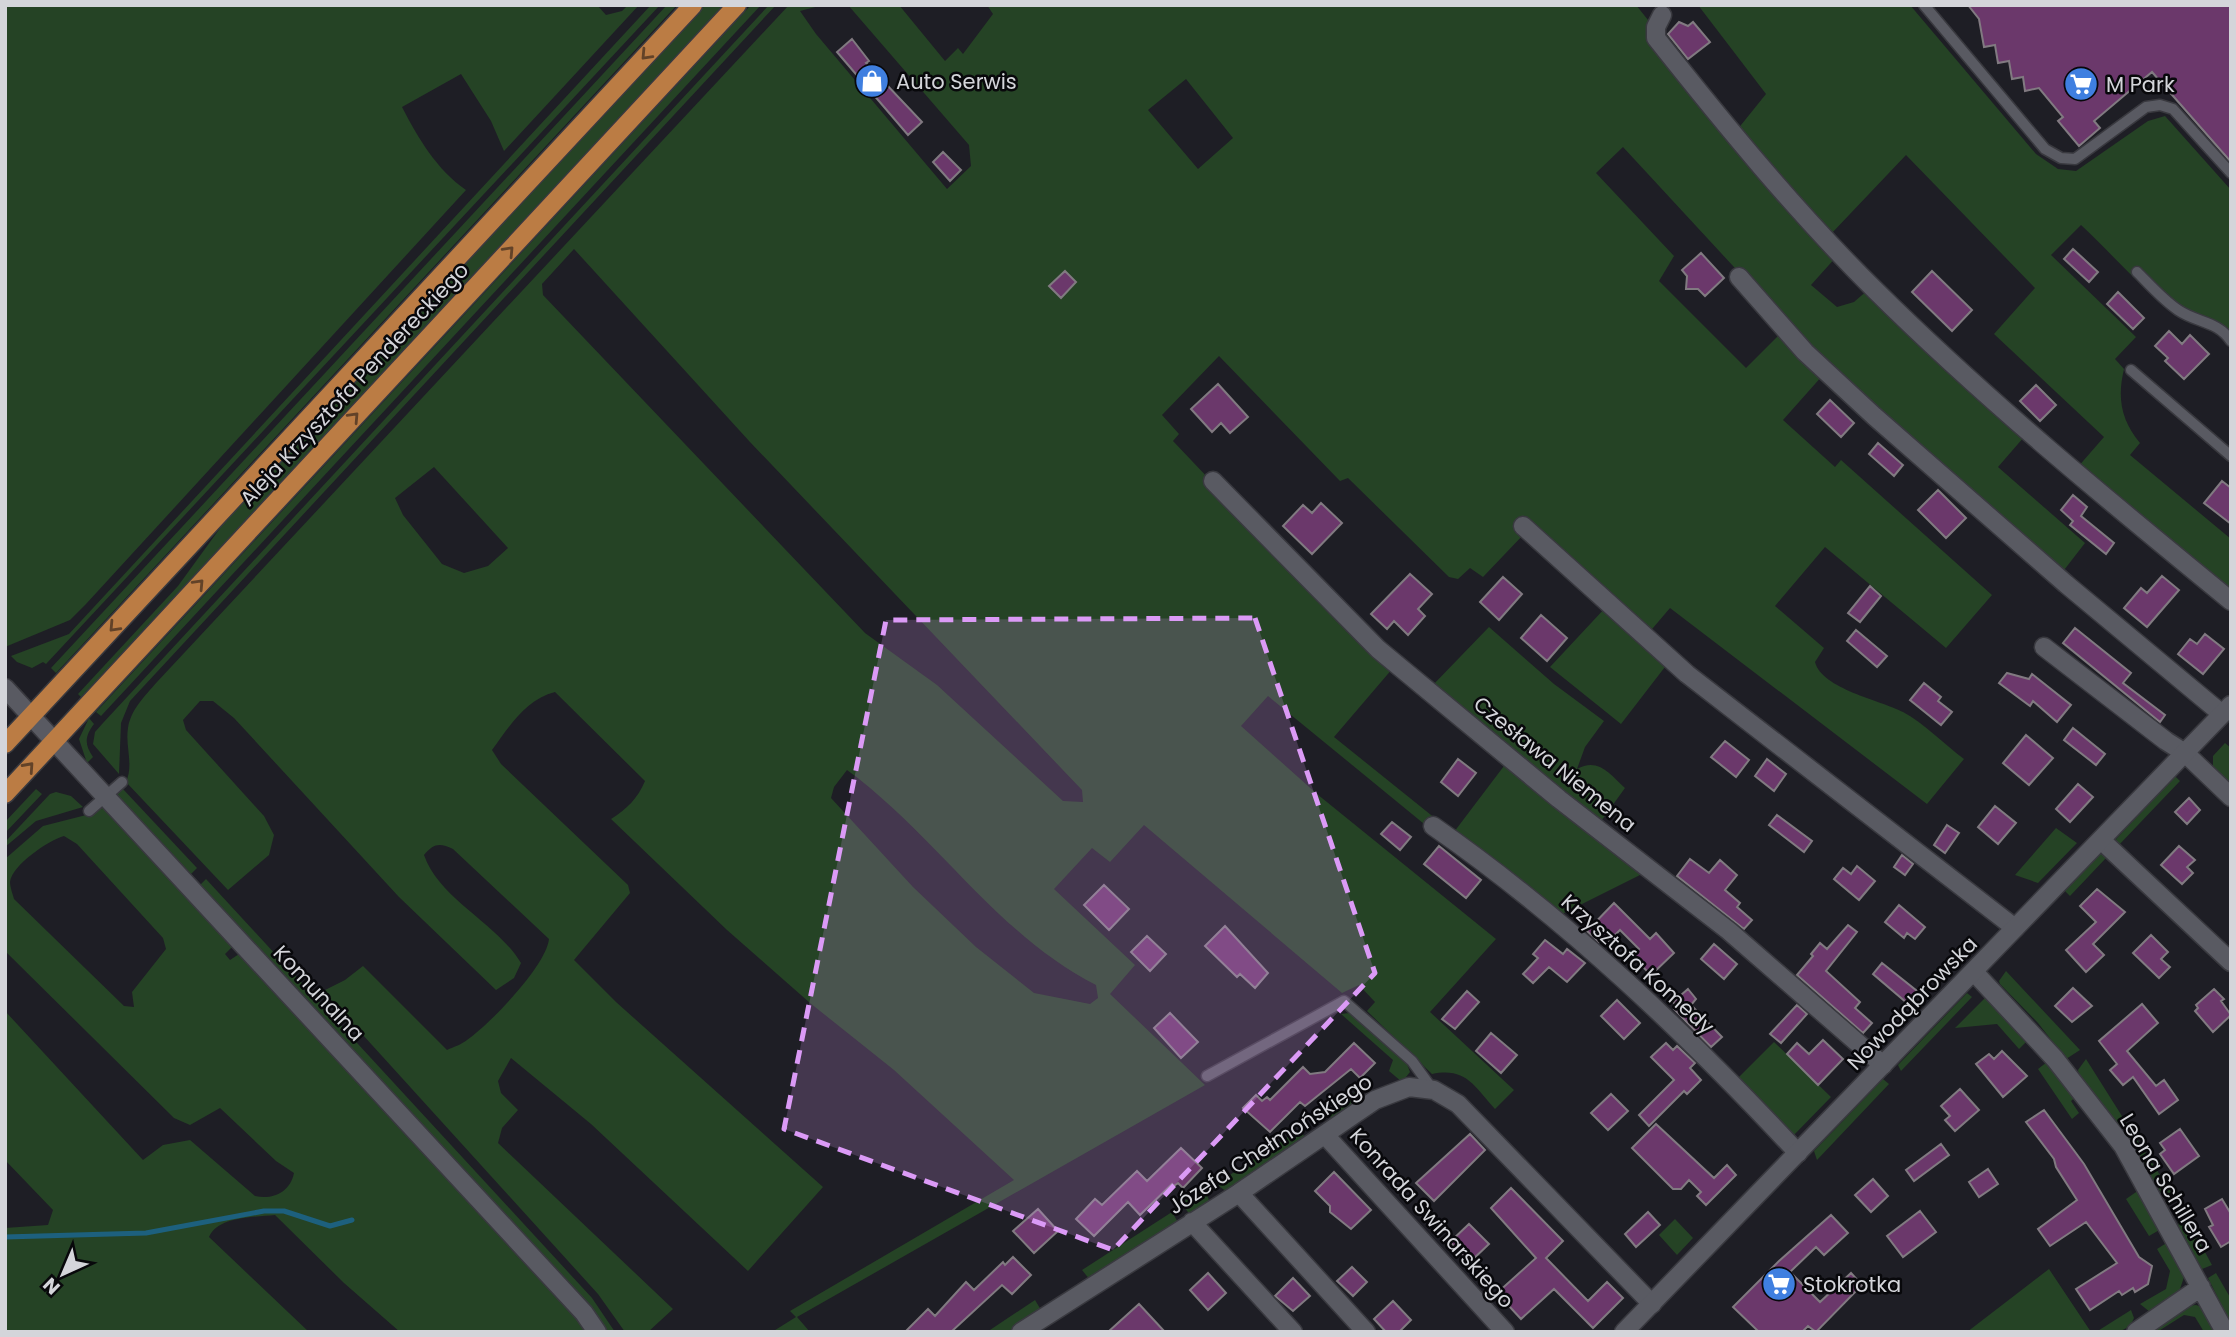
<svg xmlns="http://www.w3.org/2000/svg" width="2236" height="1337" viewBox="0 0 2236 1337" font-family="Poppins,sans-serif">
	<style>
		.green { fill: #254325; fill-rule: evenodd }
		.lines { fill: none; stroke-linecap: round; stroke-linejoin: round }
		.stream { stroke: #1d607e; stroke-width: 5 }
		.building { fill: #6b386b; stroke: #817a81; stroke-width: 2 }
		.service-casing { stroke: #39393f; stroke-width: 13 }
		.minor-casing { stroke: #39393f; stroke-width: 21 }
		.tertiary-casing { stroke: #39393f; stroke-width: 21 }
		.primary-casing { stroke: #39393f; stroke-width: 21 }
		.service { stroke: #595a62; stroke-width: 10 }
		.minor { stroke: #595a62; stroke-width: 18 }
		.tertiary { stroke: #595a62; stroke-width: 18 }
		.primary { stroke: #bb7c44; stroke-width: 18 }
		.oneway { stroke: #624228 }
		.marked { fill: #db9af6; fill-opacity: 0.2; stroke: #db9af6; stroke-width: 5; stroke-dasharray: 14 9; stroke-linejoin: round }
		.labels { text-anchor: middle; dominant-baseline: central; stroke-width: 5; stroke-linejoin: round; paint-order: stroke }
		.poi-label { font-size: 21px; fill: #d4d5da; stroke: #08080b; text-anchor: start }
		.street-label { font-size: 21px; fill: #d4d5da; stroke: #08080b }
	</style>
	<rect width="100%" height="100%" fill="#1e1e25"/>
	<path class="green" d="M5,5H597L606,15L622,11L628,5H639L504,151L491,121L461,74L402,107C418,138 437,170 466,190L86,604L70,620L5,647Z
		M651,5H660L46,664L43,662L32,668L17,662L11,656L69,634Z
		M667,5H677L56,673L51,668Z
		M705,5H724L81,697L78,694L178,586L226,520Z
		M751,5H761L101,716L96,712Z
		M769,5H776L130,701L121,723L119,774L93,744L95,732L103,723Z
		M789,5H823L800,11L816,34L947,189L971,166L969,145L848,5H899L945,61L958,48L963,54L993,14L987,5H1636L1837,256L1811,285L1837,307L1854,302L1869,289L2024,437L1998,467L2085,543L2061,574L1819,359L1623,147L1596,173L1674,256L1659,281L1746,368L1783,331L1823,375L1783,420L1835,467L1841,460L1992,595L1946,648L1825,547L1775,606L1824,648L1815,662C1822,689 1880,700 1903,712C1925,724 1944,744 1964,759L1927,804L1670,608L1647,635L1525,533L1483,577L1470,568L1458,579L1449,577L1348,478L1340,481L1219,356L1162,415L1179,434L1173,441L1358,636L1393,668L1334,737L1436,819L1429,828L1268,696L1241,726L1317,794L1496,939L1430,1012L1514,1090L1495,1109C1474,1086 1466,1067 1432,1074L1367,1011L1375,1002L1359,985L1342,993L1144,825L1110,862L1092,848L1054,889L1135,965L1110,994L1205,1085L797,1317L810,1332H772L796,1317L790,1311L1014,1180L894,1070L810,1003L727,930L611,819C627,809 638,798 645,781L555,692C526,699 509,727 492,750L501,764L628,885L630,893L574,960L616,1002L823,1187L748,1271L591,1124L511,1058L498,1081L501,1093L518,1110L502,1128L498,1143L673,1309L648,1332H625L598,1294L323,991L345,980L363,966L447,1050C454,1047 462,1044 467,1040C490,1024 546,966 549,939L453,849C440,843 434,843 424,855C440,900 496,922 521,963L514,978L496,990L399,897L234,718L213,701H200L183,720L186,730L264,816L274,835L269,855L228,890L126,782C134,764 125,747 128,728C131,709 145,696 157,682ZM1186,79L1233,138L1198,169L1148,110ZM574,249L750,442L1082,790L1083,802L1063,801L937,685L865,633L543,295L542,284ZM434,467L508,548L488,566L464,573L442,564L403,515L395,498ZM847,770C936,835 997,935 1096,985L1098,998L1090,1004L1034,993L976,947L913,887L831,798L834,787Z
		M1698,5H1910L2036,154L2058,169L2076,171L2148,121L2165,116L2231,190V347C2208,322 2195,329 2172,311C2139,286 2111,253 2081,225L2051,255L2136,337L2115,359L2124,369C2117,398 2121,420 2140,443L2130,455L2231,539V593L2077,468L2104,437L1994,334L2035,288L1906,155L1831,234L1737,130L1766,94Z
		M1606,607L1668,663L1621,724L1550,667Z
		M1489,627L1554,684L1604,721L1585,747L1577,769C1598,757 1610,774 1625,788L1599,824L1431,687Z
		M89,718L94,724C85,736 84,744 93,757L87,763L79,739Z
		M2225,743L2231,748V786L2213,768V756Z
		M1507,762L1646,872L1558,916L1454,832Z
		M2175,776L2180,781L2117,847L2116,839Z
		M122,788L197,868L191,874L116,794Z
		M36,789L42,794L5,833V822Z
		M56,792L71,796L83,807L36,821L5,847V842L50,794Z
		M102,807L232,947L225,954L230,960L239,954L588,1332H400L344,1283L275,1215C255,1217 218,1216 209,1237L309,1332H5V1228L48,1225L53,1210L5,1160V1011L143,1160L163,1145L190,1140L255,1196C272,1200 290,1193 294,1173L276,1161L220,1108L190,1125L174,1118L5,951V859L43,826L94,813ZM64,836L77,844L163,938L166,949L132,992L134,1007L124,1006L14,899C13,895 10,887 10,882C12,865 49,840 64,836Z
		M2056,828L2077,843L2038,883L2015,875Z
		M2101,853L2106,858L2070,896L2065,891Z
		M206,879L592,1298L615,1332H608L585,1300L200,885Z
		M2006,971L2080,1050L2066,1059L2038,1023L2000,984L1999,981Z
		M1967,993L1972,997L1901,1071L1898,1065Z
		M1985,998L2028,1040L2019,1049L1997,1024L1955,1028Z
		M1349,1013L1407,1064L1410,1072L1402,1082L1389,1071L1393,1060L1341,1014Z
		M1774,1042L1831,1097L1792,1137L1736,1080Z
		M2086,1059L2127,1124L2121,1127L2079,1075L2078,1070Z
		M2047,1062L2077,1096L2071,1101L2079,1113L2072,1119L2038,1069Z
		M1883,1079L1889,1084L1817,1160L1814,1151Z
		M1358,1090L1367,1100L1335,1122L1326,1113Z
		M1300,1129L1307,1141L1227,1192L1216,1184Z
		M2132,1132L2175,1198L2163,1196L2131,1144Z
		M1205,1189L1210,1203L1191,1216L1181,1203Z
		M2139,1190L2161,1229L2149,1236L2126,1199Z
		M2181,1208L2212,1265L2202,1269L2178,1227Z
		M1172,1212L1179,1224L1090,1280L1082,1270Z
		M1675,1219L1693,1238L1677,1255L1659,1235Z
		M2168,1242L2186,1271L2179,1292L2150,1312L2140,1304L2166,1289L2170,1271L2157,1249Z
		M2049,1269L2091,1332H1967Z
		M2216,1273L2231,1299V1324L2208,1278Z
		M1035,1300L1041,1310L1008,1332H987Z
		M2196,1305L2202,1307L2217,1332H2204L2195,1317L2184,1315L2157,1332H2146L2187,1306Z
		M2131,1310L2134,1318C2127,1335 2111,1332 2096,1332Z"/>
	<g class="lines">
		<path class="stream" d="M5,1237L146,1233L264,1211H284L330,1226L352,1220"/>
	</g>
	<path class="building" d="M1968,5H2231V162L2152,72L2094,121L2100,128L2079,146L2058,121L2063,117L2039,88L2025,91L2023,77L2012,79L2009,61L1998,63L1995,45L1984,47L1979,19Z
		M1679,22L1688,26L1693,22L1710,42L1688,59L1668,34Z
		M852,39L869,61L866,63L922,122L908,135L837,52Z
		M943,152L961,170L950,181L933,162Z
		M2073,249L2098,272L2089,282L2064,259Z
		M1701,253L1724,278L1705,296L1698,289H1686L1687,276L1682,270Z
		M1065,271L1076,282L1061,298L1049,286Z
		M1932,271L1972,310L1952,331L1912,292Z
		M2118,292L2144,318L2133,329L2107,304Z
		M2169,331L2182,344L2190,335L2209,354L2184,379L2165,361L2168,358L2155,346Z
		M1218,384L1248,417L1230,433L1221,423L1212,432L1191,409Z
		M2036,385L2056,405L2040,421L2020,401Z
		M1830,400L1854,423L1841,437L1817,414Z
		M1878,443L1903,465L1894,476L1869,454Z
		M2222,481L2231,488V524L2204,503Z
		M1938,490L1966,518L1946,538L1918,510Z
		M2073,495L2087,507L2081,516L2114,543L2106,554L2070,525L2073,521L2061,510Z
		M1321,503L1342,523L1312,554L1283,526L1303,505L1312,513Z
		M1410,574L1432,594L1418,609L1425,616L1408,635L1394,621L1387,629L1371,614Z
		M2162,576L2179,590L2147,627L2124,608L2141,588L2147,593Z
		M1503,577L1522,594L1499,620L1480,602Z
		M1870,586L1881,596L1860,622L1848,613Z
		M1541,615L1567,638L1547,661L1521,638Z
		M2075,628L2131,673L2123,683L2165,715L2160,722L2063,643Z
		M1856,630L1887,656L1877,667L1847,641Z
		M2205,634L2224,649L2203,674L2178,654L2190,639L2197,644Z
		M2007,673L2029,679L2032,674L2071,705L2057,722L2033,701L2030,706L1999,683Z
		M1924,683L1941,697L1938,701L1952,712L1941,725L1910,700Z
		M2073,728L2105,754L2096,765L2064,740Z
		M2026,735L2053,758L2029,785L2003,763Z
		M1725,741L1749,760L1736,777L1711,757Z
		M1458,759L1476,773L1458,796L1441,782Z
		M1767,759L1786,774L1774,791L1755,776Z
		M2078,784L2093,797L2070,822L2056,809Z
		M2189,798L2200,810L2187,824L2175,812Z
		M1995,806L2016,823L1998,844L1978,827Z
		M1777,815L1812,841L1804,852L1769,825Z
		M1392,822L1411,837L1400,850L1381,834Z
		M1947,825L1959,833L1945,853L1934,845Z
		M1439,846L1481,880L1466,898L1424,864Z
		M2179,846L2195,860L2187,867L2193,873L2182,884L2161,865Z
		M1902,855L1913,864L1905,875L1894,867Z
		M1690,859L1709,873L1720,860L1737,875L1725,890L1740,903L1737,907L1752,920L1744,929L1677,876Z
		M1857,866L1875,881L1859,900L1834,879L1843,868L1851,874Z
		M1104,885L1129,909L1109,930L1084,905Z
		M2097,889L2125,912L2093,944L2104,955L2086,972L2066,950L2096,922L2080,906Z
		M1614,903L1650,939L1656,933L1674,953L1651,975L1632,956L1639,949L1620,930L1609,941L1604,936L1599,942L1587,931Z
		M1899,905L1925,927L1915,939L1907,933L1904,938L1885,922Z
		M1848,925L1857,932L1826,971L1860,1002L1855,1008L1872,1023L1863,1033L1797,975L1813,956L1811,954L1820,943L1827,949Z
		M1225,926L1268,973L1255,988L1240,974L1237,977L1205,946Z
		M2151,935L2168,952L2161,959L2170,967L2159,978L2133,953Z
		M1147,936L1166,954L1150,971L1131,952Z
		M1545,940L1563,954L1567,949L1585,963L1567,982L1549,967L1533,983L1523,974L1538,958L1533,954Z
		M1714,944L1737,964L1724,979L1701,959Z
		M1882,963L1917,991L1907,1003L1873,974Z
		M2073,988L2092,1006L2072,1022L2055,1006Z
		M1688,989L1696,999L1691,1005L1722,1037L1711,1047L1674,1009L1677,1006L1673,1002Z
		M2214,989L2224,999L2221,1001L2231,1015L2213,1032L2195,1011L2198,1008L2196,1005Z
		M1467,991L1479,1002L1455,1029L1442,1019Z
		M1617,1000L1640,1023L1624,1039L1601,1016Z
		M2142,1004L2158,1023L2127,1051L2156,1086L2164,1080L2178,1100L2159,1114L2133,1077L2123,1085L2110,1070L2117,1064L2099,1041Z
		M1797,1005L1807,1014L1781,1043L1770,1034Z
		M1170,1013L1198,1042L1181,1058L1154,1028Z
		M1491,1033L1517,1055L1501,1073L1476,1051Z
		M1823,1040L1843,1059L1818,1085L1787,1054L1797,1043L1809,1054Z
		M1354,1043L1375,1063L1360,1078L1351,1069L1305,1106L1300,1102L1270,1132L1243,1108L1256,1095L1262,1101L1267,1097L1270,1100L1303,1067L1310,1074L1325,1072Z
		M1666,1043L1673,1050L1677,1046L1695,1063L1690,1068L1701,1080L1687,1094L1684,1091L1649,1126L1639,1115L1674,1080L1651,1057Z
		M2002,1051L2027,1076L2003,1097L1976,1064L1989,1054L1994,1059Z
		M1960,1089L1979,1110L1955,1131L1945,1120L1950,1116L1941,1106Z
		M1611,1094L1628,1111L1608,1130L1591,1113Z
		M2044,1110L2084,1164L2139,1257L2152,1266L2148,1284L2135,1292L2133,1288L2122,1295L2119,1291L2090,1310L2076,1289L2117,1263L2086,1222L2050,1246L2038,1229L2077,1200L2056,1167L2054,1159L2026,1122Z
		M1656,1124L1714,1178L1727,1165L1736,1175L1706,1205L1697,1196L1701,1192L1689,1180L1681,1189H1673L1632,1148Z
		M2180,1129L2199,1156L2174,1174L2160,1154L2165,1150L2160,1143Z
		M1470,1134L1485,1150L1434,1201L1416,1183Z
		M1941,1144L1949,1155L1914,1181L1906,1170Z
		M1181,1148L1202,1168L1183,1188L1178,1183L1174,1186L1172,1184L1140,1215L1128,1202L1094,1236L1076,1219L1095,1199L1102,1205L1137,1171L1147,1181Z
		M1988,1169L1998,1184L1979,1197L1969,1182Z
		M1334,1172L1371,1210L1351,1229L1330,1212V1206L1315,1191Z
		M1873,1179L1888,1196L1871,1212L1855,1195Z
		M1511,1188L1563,1241L1546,1258L1588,1301L1607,1282L1623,1298L1593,1328L1554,1289L1521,1319L1497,1293L1536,1258L1491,1208Z
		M2222,1199L2231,1214V1241L2221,1247L2209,1227L2213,1225L2205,1209Z
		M1038,1209L1058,1231L1034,1253L1013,1231Z
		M1920,1211L1936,1232L1903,1257L1887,1236Z
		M1648,1212L1660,1225L1636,1247L1625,1234Z
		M1831,1215L1848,1233L1824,1255L1816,1247L1790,1272L1820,1302L1851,1273L1862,1285L1816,1332L1808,1326L1802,1332H1759L1733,1307L1779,1261Z
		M1469,1224L1489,1244L1470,1262L1450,1242Z
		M1013,1257L1031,1275L1012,1294L1002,1285L951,1332H905L928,1309L935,1316L966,1282L974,1290L1003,1262L1005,1265Z
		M1352,1267L1367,1282L1353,1296L1337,1281Z
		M1208,1273L1226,1293L1208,1310L1190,1290Z
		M1293,1278L1310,1296L1293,1311L1275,1296Z
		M1393,1301L1411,1320L1399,1332H1386L1374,1319Z
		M1139,1304L1165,1332H1108Z"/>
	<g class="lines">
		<g class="service-casing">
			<path id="service" d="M1924,5L2045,149L2061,158L2075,159L2146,107L2160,105L2173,109L2231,173
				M2137,272C2150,285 2163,300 2178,310C2197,323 2218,321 2231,341
				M2131,370L2231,456
				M89,811L122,782
				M1207,1076L1344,1001L1412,1061L1433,1090"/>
		</g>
		<g class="minor-casing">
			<path id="minor" d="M1662,15L1656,27V38C1725,125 1796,212 1875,290C1987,401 2109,501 2231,601
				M1739,277L1805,352L1874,416L2066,584L2222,714
				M1213,481L1378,649L1559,799L1729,931L1883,1065
				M1523,526L1687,674L2015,928
				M2044,647L2166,741L2185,753L2231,797
				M5,688L584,1313L597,1332
				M1433,826C1568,920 1686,1033 1798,1153
				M2101,840L2231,962
				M1974,972L2055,1059L2123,1146L2225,1332
				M1325,1135L1505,1332
				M1239,1193L1366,1332
				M1192,1222L1293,1332
				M1021,1332L1239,1193L1375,1100L1409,1087L1434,1090L1458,1104L1652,1304
				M2136,1332L2201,1287"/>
		</g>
		<g class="tertiary-casing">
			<path id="tertiary" d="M1624,1332L2231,705"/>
		</g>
		<g class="primary-casing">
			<path id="primary" d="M5,744L693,5
				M5,794L737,5"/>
		</g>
		<use href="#service" class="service"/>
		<use href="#minor" class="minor"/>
		<use href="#tertiary" class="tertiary"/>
		<use href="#primary" class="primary"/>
	</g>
	<defs><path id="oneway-chevron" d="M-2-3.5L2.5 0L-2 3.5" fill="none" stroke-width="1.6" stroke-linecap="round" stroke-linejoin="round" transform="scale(1.75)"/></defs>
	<g class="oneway">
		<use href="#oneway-chevron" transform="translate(646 55) rotate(133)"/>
		<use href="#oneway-chevron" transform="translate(509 251) rotate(-47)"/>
		<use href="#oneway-chevron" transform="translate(354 417) rotate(-47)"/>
		<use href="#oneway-chevron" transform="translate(199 584) rotate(-47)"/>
		<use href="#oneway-chevron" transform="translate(114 627) rotate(133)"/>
		<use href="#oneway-chevron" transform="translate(29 767) rotate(-48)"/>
	</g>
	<path class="marked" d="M1255,618L1375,973L1113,1250L784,1129L886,620Z"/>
	<defs>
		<g id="shop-disc" transform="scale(1.75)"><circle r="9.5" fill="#3f7fe0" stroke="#08080b"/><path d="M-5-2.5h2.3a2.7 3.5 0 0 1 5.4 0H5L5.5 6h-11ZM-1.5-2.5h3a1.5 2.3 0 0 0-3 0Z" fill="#fff"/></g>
		<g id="supermarket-disc" transform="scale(1.75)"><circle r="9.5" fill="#3f7fe0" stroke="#08080b"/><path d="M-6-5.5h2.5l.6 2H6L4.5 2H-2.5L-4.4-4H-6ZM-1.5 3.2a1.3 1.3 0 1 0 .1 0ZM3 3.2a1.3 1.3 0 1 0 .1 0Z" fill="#fff"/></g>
	</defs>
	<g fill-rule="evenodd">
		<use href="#shop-disc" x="872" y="81"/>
		<use href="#supermarket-disc" x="2081" y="84"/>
		<use href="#supermarket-disc" x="1779" y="1284"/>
	</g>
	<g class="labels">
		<g class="poi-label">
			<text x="896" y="81">Auto Serwis</text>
			<text x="2106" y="84">M Park</text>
			<text x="1803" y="1284">Stokrotka</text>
		</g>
		<g class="street-label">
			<text transform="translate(354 384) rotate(-47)">Aleja Krzysztofa Pendereckiego</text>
			<text transform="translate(1555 764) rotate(39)">Czesława Niemena</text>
			<text transform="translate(1638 964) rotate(42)">Krzysztofa Komedy</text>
			<text transform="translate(319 993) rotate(47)">Komunalna</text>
			<text transform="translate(1912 1003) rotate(-46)">Nowodąbrowska</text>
			<text transform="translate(1270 1144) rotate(-33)">Józefa Chełmońskiego</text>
			<text transform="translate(2166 1183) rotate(59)">Leona Schillera</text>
			<text transform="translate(1432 1218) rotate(48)">Konrada Swinarskiego</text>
		</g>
	</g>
	<rect width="2236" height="1337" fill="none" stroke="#d4d5da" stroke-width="14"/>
	<g transform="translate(63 1274) rotate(224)" stroke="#08080b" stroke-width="5" paint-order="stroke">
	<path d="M0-5L12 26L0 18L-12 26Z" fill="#d4d5da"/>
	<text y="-10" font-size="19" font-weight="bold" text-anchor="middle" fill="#d4d5da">N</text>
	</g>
</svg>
